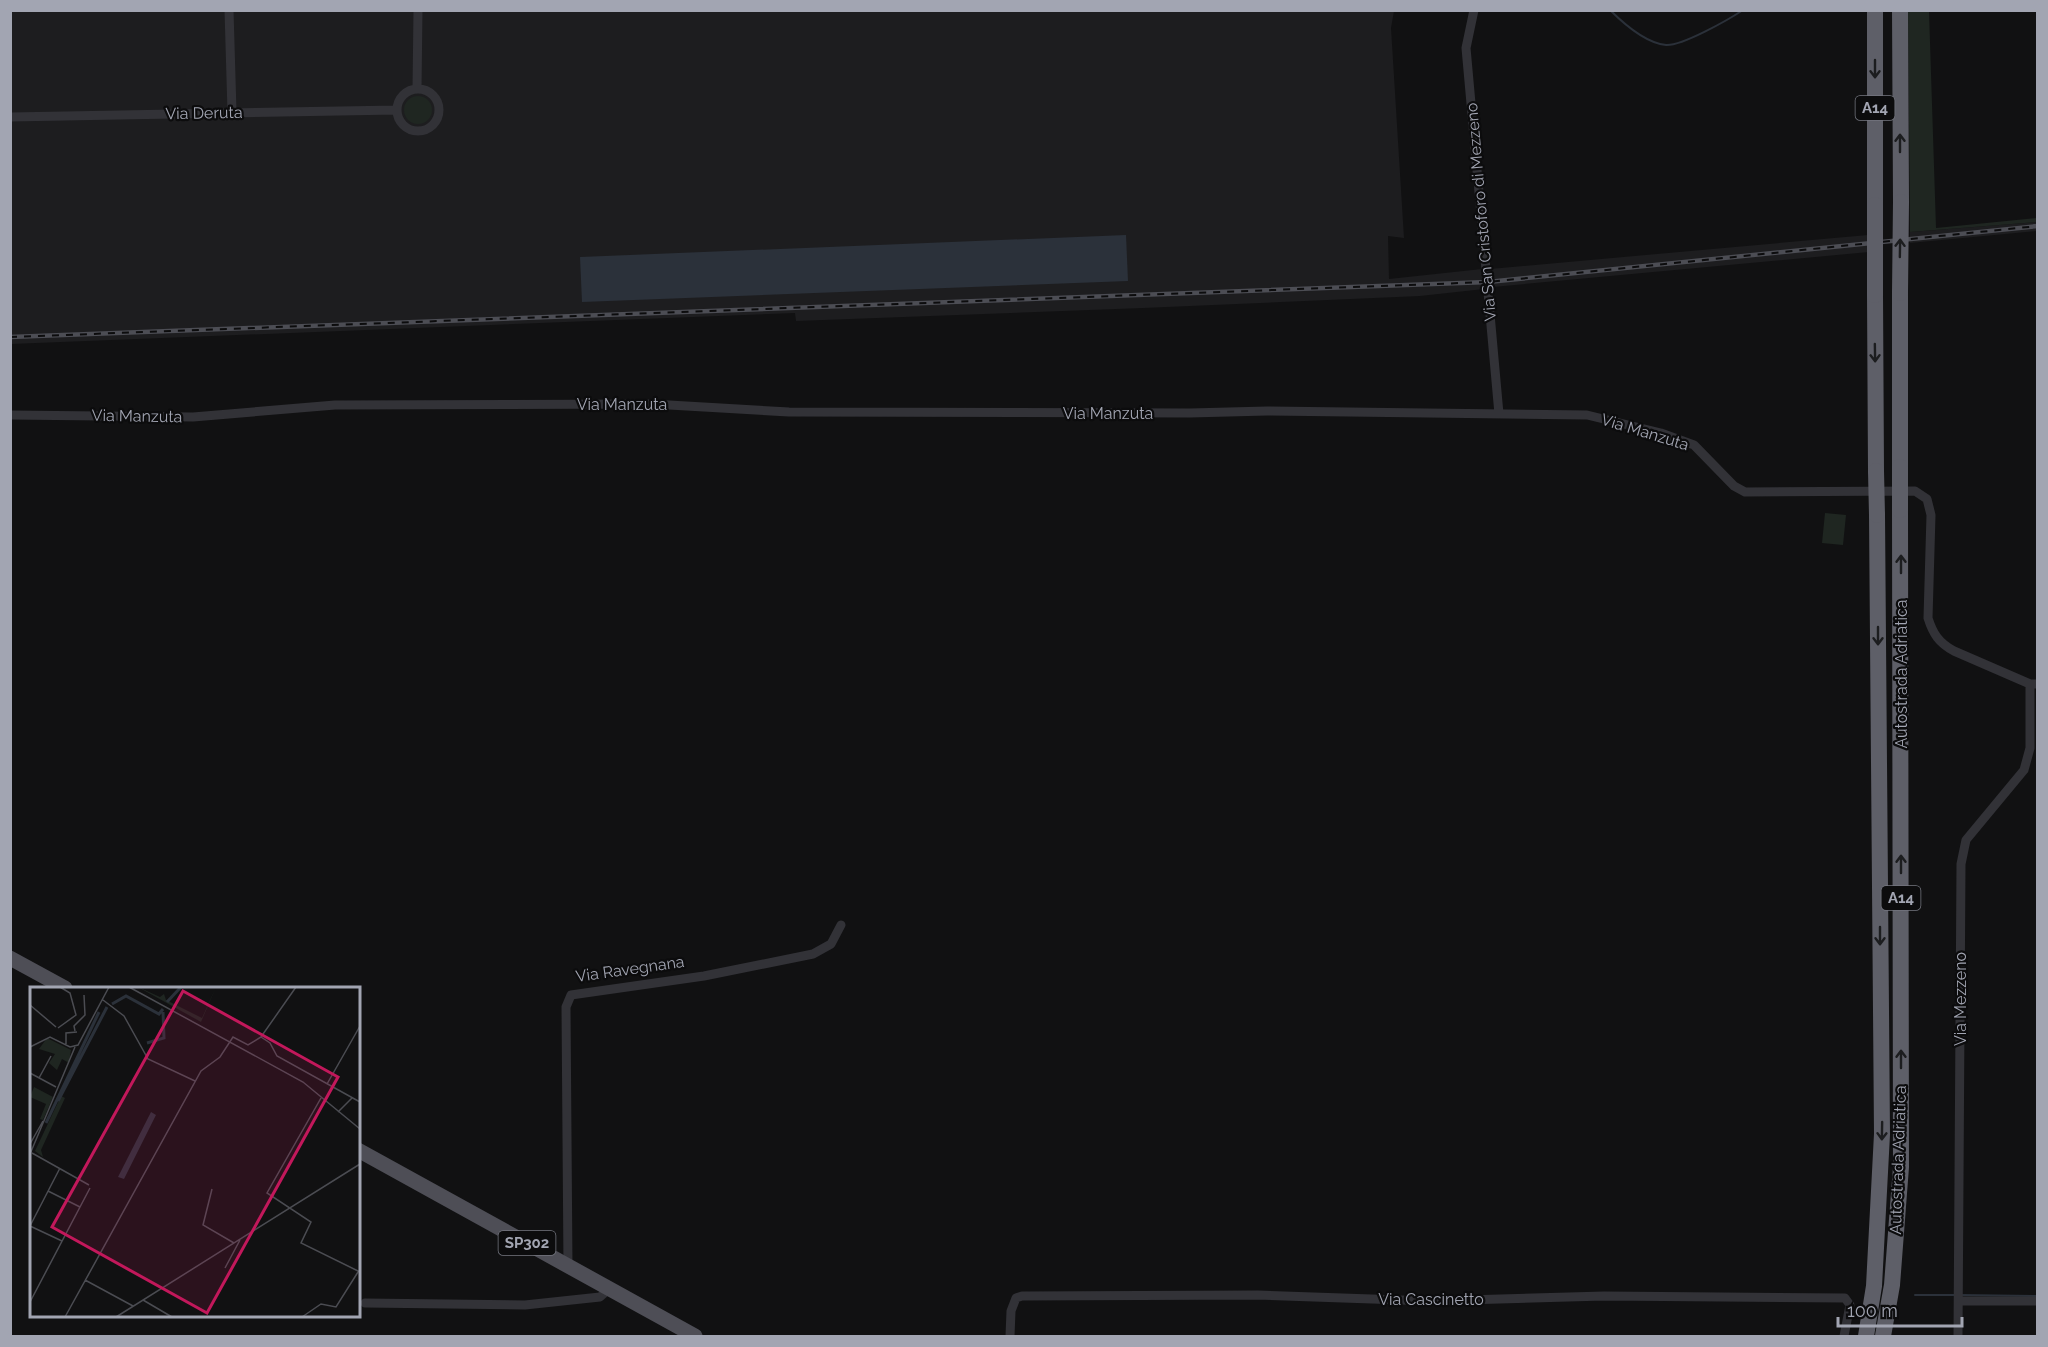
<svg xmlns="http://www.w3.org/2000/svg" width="2048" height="1347" viewBox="0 0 2048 1347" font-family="Raleway,sans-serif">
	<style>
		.built { fill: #1d1d1f }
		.green { fill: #1f2621 }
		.water { fill: #2b313a }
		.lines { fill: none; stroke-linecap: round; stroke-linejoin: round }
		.stream { stroke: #2b313a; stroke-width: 2 }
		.minor { stroke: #323237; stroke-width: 9 }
		.primary { stroke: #4e4e56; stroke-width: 15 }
		.motorway { stroke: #5e5f68; stroke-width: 16 }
		.rail-casing { stroke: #4c4d54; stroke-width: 4.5 }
		.rail { stroke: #0c0c0d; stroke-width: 2; stroke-dasharray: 7; stroke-linecap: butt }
		.motorway-bridge { stroke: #5e5f68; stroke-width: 16 }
		.oneway { stroke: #1c1d1f }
		.labels { text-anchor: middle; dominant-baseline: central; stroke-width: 4.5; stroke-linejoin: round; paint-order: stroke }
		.shield { fill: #0c0c0d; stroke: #757780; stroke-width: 1.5 }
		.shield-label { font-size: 15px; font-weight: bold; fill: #a2a5b2 }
		.street-label { font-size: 16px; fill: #a2a5b2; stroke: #0c0c0d }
		.inset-river { fill: none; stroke: #2b313a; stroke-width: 3 }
		.inset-road { fill: none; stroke: #4b4c52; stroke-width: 1.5 }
		.view { fill: #c2185b; fill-opacity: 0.15; stroke: #c2185b; stroke-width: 3 }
		.inset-edge { fill: none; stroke: #a2a5b2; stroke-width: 3 }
	</style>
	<rect width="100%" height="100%" fill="#111112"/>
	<path class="built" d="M10,11H1394L1391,28L1404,238L1388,236L1389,279L1482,269L1484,289L1420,296L1143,308L796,321L795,313L11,344Z
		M2037,222V231L1910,243V232Z
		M1868,235L1869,252L1493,287L1490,269Z"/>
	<path class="green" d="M1908,11H1929L1936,228L2037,218V222L1910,232Z
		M404 110a14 14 0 1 1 28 0a14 14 0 1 1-28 0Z
		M1825,513L1846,515L1843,545L1822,543Z"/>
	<path class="water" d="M1126,235L1128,281L582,302L580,257Z"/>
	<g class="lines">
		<path class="stream" d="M1610,10C1624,24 1645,43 1666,45C1682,46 1728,20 1743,10
			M1915,1295H1954
			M1960,1295L2038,1296"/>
		<path class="minor" d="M229,10L232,112
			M1474,10L1466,48L1499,414
			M397 110a21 21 0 1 1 42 0a21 21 0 1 1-42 0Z
			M417,89L418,10
			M10,117L397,110
			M10,415L193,417L335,405L652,404L789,412L1190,413L1267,411L1587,415L1661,433L1694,445L1734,486L1745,492L1915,491L1927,499L1931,515L1928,618C1933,634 1939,643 1954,651L2030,684H2038
			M568,1266L566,1007L571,995L704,976L813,954L831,944L841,925
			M1959,1301H2038
			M365,1303L525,1305L600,1297L609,1289
			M1010,1336L1011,1311L1016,1298L1022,1296L1258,1295L1430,1301L1604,1296L1845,1298L1850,1305L1844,1336
			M1958,1336L1961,864L1966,840L2024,770L2030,748V684"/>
		<path class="primary" d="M10,958L65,988
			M358,1150L695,1336"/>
		<path class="motorway" d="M1875,10V205
			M1900,10L1901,202
			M1900,293V467
			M1875,295L1876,471
			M1866,1336L1874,1286L1882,1134L1877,515
			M1883,1336L1892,1285L1901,1167L1900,510"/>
		<g class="rail-casing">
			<path id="rail" d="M10,337L1488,282L2038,226"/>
		</g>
		<use href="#rail" class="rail"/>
		<path class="motorway-bridge" d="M1900,293L1901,202
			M1875,295V205
			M1900,467V510
			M1876,471L1877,515"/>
	</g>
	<defs><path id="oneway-shaft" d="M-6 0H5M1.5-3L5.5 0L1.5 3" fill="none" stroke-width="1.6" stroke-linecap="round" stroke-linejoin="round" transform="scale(1.5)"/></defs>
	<g class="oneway">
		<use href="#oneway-shaft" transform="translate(1875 69) rotate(90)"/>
		<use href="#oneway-shaft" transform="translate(1900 143) rotate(-90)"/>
		<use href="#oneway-shaft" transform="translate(1900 248) rotate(-89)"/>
		<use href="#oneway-shaft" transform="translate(1875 353) rotate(89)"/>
		<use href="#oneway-shaft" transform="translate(1901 564) rotate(-90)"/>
		<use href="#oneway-shaft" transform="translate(1878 636) rotate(90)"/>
		<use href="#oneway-shaft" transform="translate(1901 864) rotate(-90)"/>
		<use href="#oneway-shaft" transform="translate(1880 936) rotate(90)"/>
		<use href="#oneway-shaft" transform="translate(1901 1059) rotate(-90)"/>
		<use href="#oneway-shaft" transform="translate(1882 1131) rotate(91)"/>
	</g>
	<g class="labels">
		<g class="shield">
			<rect x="1855.5" y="96" width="39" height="24" rx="4.5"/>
			<rect x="1881.5" y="886" width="39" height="24" rx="4.5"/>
			<rect x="498.5" y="1231" width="57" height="24" rx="4.5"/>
		</g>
		<g class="shield-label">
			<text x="1875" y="108">A14</text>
			<text x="1901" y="898">A14</text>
			<text x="527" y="1243">SP302</text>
		</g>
		<g class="street-label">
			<text transform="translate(204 113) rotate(-1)">Via Deruta</text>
			<text transform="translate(1481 212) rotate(-95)">Via San Cristoforo di Mezzeno</text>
			<text x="622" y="404">Via Manzuta</text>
			<text x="1108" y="413">Via Manzuta</text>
			<text transform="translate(137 416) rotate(1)">Via Manzuta</text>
			<text transform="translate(1645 432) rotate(17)">Via Manzuta</text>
			<text transform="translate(1901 674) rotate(-90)">Autostrada Adriatica</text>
			<text transform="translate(630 969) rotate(-8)">Via Ravegnana</text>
			<text transform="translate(1960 999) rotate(-90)">Via Mezzeno</text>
			<text transform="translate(1898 1160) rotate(-88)">Autostrada Adriatica</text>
			<text x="1431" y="1299">Via Cascinetto</text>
		</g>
	</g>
	<g transform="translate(30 987)">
		<rect width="330" height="330" fill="#111112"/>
		<path d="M108,0L130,10L134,7L136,13L172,31L186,0L171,35ZM17,51L41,63L39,76L32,72L27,83L19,76L25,67L9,62ZM4,100L23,110L13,133L10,132L16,117L0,110ZM31,109L35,111L11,163L13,170L5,164Z" fill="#1f2621"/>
		<path d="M121,125L126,128L94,192L88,190Z" fill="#2b313a"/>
		<path class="inset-river" d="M137,15L151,0M82,17L96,9L129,27L133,22M117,56L134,51L133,25M28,114L77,20M16,136L69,25"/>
		<path class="inset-road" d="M99,0L273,95L330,142M73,13L94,29L118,72L165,94M0,18L26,40M28,41L46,28L40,6L30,0M45,44L44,39L55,28L54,8M231,50L240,56L247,69L330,115M36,57V46L47,45M0,60L20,50L40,60L48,58L79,0M0,86L26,100M9,91L21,69M297,97L330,39M291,111L237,206L281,235L271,256L330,285M308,125L322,111M0,157L13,134M2,166L59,198M0,167L45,60M182,202L173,238L204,256M18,204L50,220M0,239L30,181M0,239L32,254M195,281L210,253M55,293L103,319M113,313L142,330M0,315L60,201M35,330L171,84L190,70L203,50L218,58L231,50L266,0M86,330L330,177M272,330L291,317L306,320L328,285"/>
		<path class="view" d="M153,4L308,90L177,326L22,240Z"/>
		<rect width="330" height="330" class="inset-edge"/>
	</g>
	<rect width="2048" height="1347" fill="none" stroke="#a2a5b2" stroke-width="24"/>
	<path d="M1838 1317v9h124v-9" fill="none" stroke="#a2a5b2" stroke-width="3"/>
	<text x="1847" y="1317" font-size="18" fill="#a2a5b2" stroke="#0c0c0d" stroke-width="4.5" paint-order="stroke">100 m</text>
</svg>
